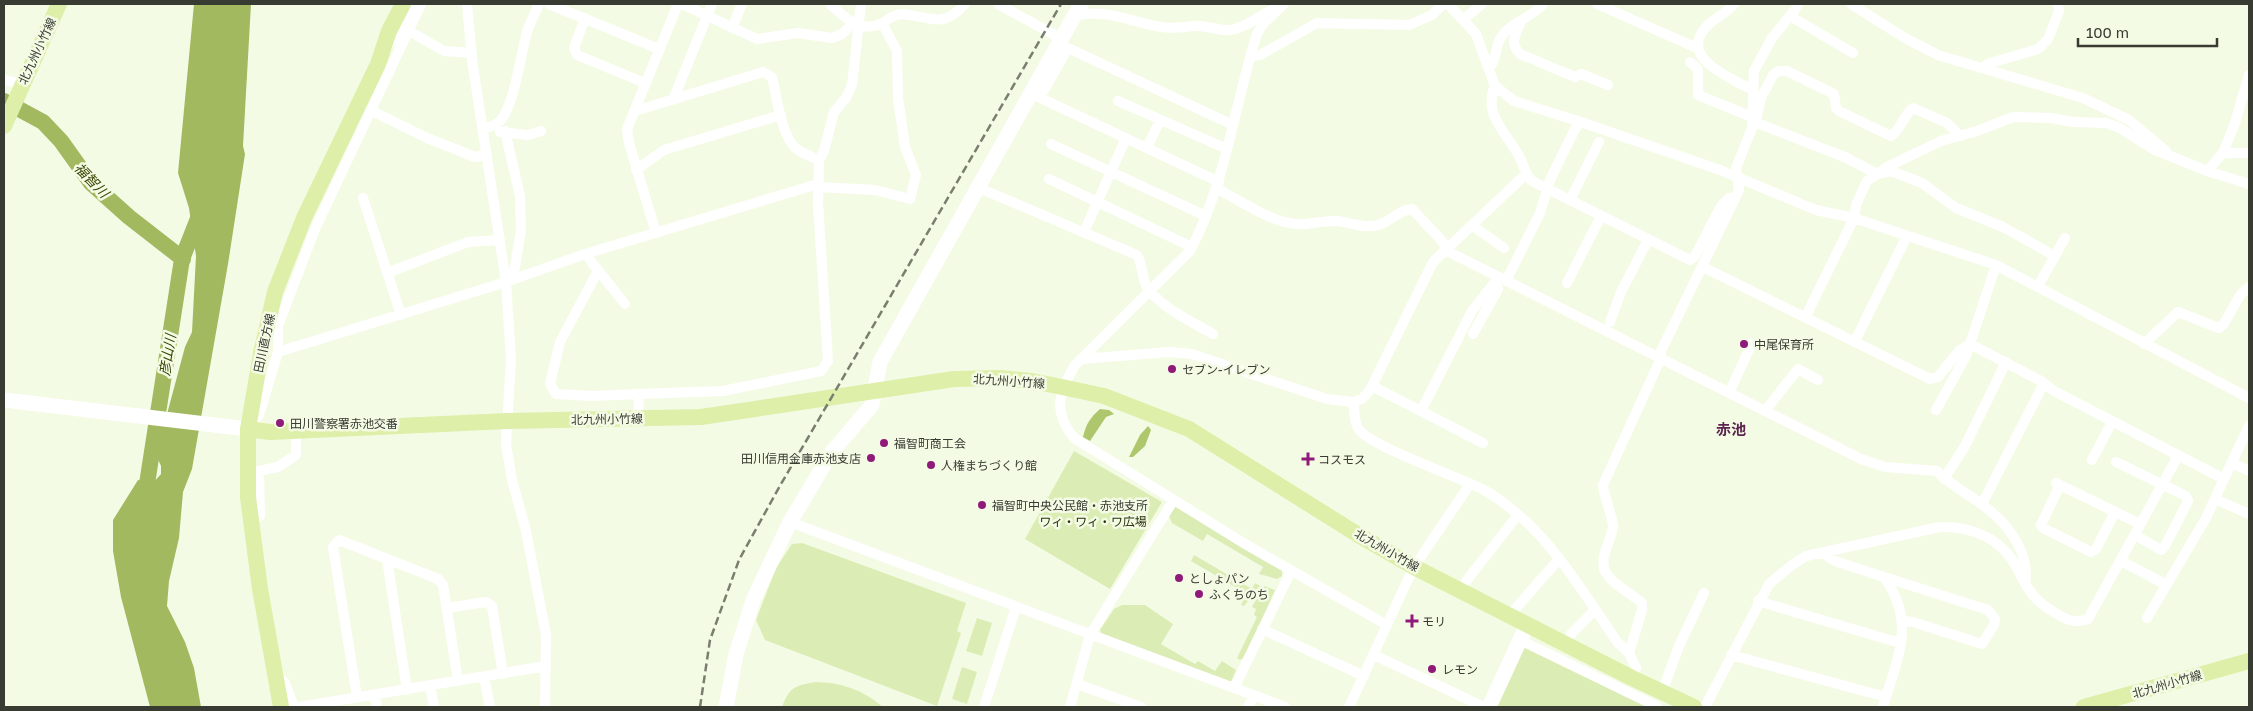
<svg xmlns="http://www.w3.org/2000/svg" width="2253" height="711" viewBox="0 0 2253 711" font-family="'Golos Text','Noto Sans JP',sans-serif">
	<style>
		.green { fill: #dbecb5 }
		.forest { fill: #aec66c }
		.water { fill: #a2b960 }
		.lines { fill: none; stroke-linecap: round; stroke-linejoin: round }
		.river { stroke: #a2b960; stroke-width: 16 }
		.street { stroke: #fff; stroke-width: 10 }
		.secondary { stroke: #fff; stroke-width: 15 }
		.primary { stroke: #ddefa8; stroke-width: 16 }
		.rail { stroke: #7a7e71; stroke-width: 2.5; stroke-dasharray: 8 4; stroke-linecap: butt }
		.poi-dot { fill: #8f1a79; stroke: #f4fbe5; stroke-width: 2 }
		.labels { text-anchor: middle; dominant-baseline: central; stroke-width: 5; stroke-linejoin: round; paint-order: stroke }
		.street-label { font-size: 12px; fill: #383b32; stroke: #f4fbe5 }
		.poi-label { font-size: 12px; fill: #383b32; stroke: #f4fbe5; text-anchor: start }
		.park-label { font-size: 12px; fill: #27300a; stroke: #f4fbe5 }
		.water-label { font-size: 14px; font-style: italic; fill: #364400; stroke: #f4fbe5 }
		.quarter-label { font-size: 15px; font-weight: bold; fill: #5b234e; stroke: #f4fbe5 }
	</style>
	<rect width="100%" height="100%" fill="#f4fbe5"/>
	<path class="green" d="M1074,451L1162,502L1110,589L1025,539Z
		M1176,507L1282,570V576L1277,579L1259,574L1263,567L1207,534L1203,541L1172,523L1169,516L1173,508Z
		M802,543L966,603L957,631L961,633L937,706L765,640L756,620L776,568L792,544Z
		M1194,555L1252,589L1255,583L1260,586L1244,606L1241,605L1247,594L1191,561Z
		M1264,586L1275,590L1245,657L1240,660L1237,658L1257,617L1254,615L1256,609L1252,607Z
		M1122,605H1145L1173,624L1161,644L1195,664L1198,661L1215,671L1222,661L1236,670L1231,682L1102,635L1100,630L1114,609Z
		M977,618L992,623L982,656L966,651Z
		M1524,648H1529L1649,707H1495Z
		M962,667L977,672L967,704L952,699Z
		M815,682C841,682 863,690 883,707H782C790,687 794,686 815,682Z"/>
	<path class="forest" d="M1100,409L1109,410L1114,414L1106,417L1090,441L1083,437C1086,424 1090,418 1100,409Z
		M1148,426L1151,430L1145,446L1133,457H1129L1140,435Z"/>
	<path class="water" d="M194,4H251L243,146L245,154L228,264L192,469L183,492L179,538L169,581L167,606L185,642L194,668L201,707H150L121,597L113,551V520L138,480L153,483L161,474V466L156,455L185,347L192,332L196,256L189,208L178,173Z"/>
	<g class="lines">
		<path class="river" d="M4,101L43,122L61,141L91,183L129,217L183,259
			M144,503L182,259L201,211"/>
		<path class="street" d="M467,4L472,60L506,282L511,359L506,444L512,480L526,531L546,635L545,707
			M549,4L659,49
			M682,4L757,39L798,33L832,38L842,34L853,23
			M830,4C845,18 862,35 884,22C889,19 895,14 901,14C930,16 942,30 965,4
			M998,4L1062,39
			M1284,4L1263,24L1257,34C1234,106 1226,183 1190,251L1075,365C1059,393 1052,411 1074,438L1245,544L1387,625
			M1448,4L1476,34L1495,86L1514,101L1581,122L1720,170L1816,210L1854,218L1996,265L2249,398
			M1597,4L1697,48
			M1734,4C1727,13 1716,17 1707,26C1677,57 1730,78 1753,90
			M1851,4L1905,38L1938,55L2083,98L2129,120L2166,151
			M1075,16C1105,8 1131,22 1161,27C1173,29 1183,27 1195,26C1207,25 1218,31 1230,30C1246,28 1259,15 1274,9
			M1790,16L1853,53
			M585,18L574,48L577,55L645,83
			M1464,19L1482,4
			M1521,21C1517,33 1508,42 1520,54L1575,77L1581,74L1608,85
			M732,28L742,4
			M409,31L444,51L472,53
			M387,47L397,35L414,5
			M1251,56L1260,55L1317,23L1409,25L1432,15L1443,4
			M1690,62L1698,69V95L1752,117
			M1489,68C1497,60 1495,48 1500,39C1508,23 1532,18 1543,4
			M1983,68L1987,64L2038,49L2048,39L2059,11L2058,4
			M4,80L22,84
			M1495,86C1482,117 1509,134 1521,160C1525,168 1525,174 1532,181L1690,260L1695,256L1721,206L1729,198L1734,199
			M1034,95L1219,182
			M1040,97L1068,48L1233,125
			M673,100L712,4
			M1118,101L1227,149
			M370,110L427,138L475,157L487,155
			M635,111L763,72L772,77C777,97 781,138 798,150C804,154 812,157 819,160
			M1756,120L1761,98L1773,75L1778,71H1787L1834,94L1836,108L1839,111L1891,136C1901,129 1903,116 1913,108L1947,123L1960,136
			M1752,121L1847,158L1877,174L1891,171L1922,183L1956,208L2003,227L2055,256
			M483,128C490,127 495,126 500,121C514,107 521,53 527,32C530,23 535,13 539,4
			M505,131L520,196L521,230L513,279
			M500,132L528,135L541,131
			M1051,144L1206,216
			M1147,148L1160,120
			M2223,153H2249
			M636,170L664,150L781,115
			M2207,171L2223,153L2235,123L2249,75
			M1049,179L1192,247
			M818,187L875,190L910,199L916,175L905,147L898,98L897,51L882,23
			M979,188L1137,255C1143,265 1141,275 1146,285C1156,305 1194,323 1213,334
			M1216,188C1239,200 1272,223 1297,224C1310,225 1323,220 1336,221C1350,222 1364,229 1378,225C1391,222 1398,210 1412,209L1442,241L1447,251L1861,459L1885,467L1937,471C1949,484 1963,491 1977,501C2003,518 2031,550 2025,583
			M363,198L401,315
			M1570,200L1599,142
			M1473,226L1504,248
			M1084,232L1126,138
			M656,233L629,143L627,129L678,4
			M588,254L590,260L625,304
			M1703,267L1930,379L1938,377L1959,351L1970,344L1996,265
			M598,271L560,342L550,384L556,394L592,396L639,394
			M387,273L468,242L500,240
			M1506,281L1540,213L1550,180L1575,129L1581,122
			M1567,283L1601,216
			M2038,286L2065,238
			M1806,316L1854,218L1856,205L1867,181L1887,167L1941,141L1977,131L2013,117L2051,118L2073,122L2106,123L2118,127L2153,149L2207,171L2249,184
			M1610,322L1621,292L1648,240
			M1473,334L1498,289L1496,282
			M1855,341L1907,236
			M1970,344L2041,381L2054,391L2224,479L2249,426
			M2144,344L2178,312L2219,328L2223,325L2241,294L2249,287
			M278,352L506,282L585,254L818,184
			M1082,359L1169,352L1192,354L1327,399L1353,402L1362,399L1370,390L1433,262L1526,174
			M1372,386L1483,443
			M1729,393L1752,343
			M1353,402C1355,410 1354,422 1358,428C1366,445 1462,478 1484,490C1544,524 1580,588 1618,643L1629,653L1636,668L1632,678
			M1936,410L1967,354V346
			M1421,411L1472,311L1499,277
			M1765,411L1798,369L1818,380
			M638,419L639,394L723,391L821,371L828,361L818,204L819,160L824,151L834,112L846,98L852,85L861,4
			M250,426L259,415L278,352V326L315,229L421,4
			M2092,460L2112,422
			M2116,462L2186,496L2188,501L2165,546L2161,550L2135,535
			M2232,463L2249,471
			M1944,479L1965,446L2006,362
			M2056,483L2140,524
			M2060,485L2041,525L2043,528L2091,552L2096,549L2115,512
			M2215,499L2249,514
			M1982,504L2044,383
			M250,518L260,516L259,471L278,467L296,455V430
			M790,522L1285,707
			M1822,553L1835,561L1884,577C1917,623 1897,658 1883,707
			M387,559L407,690
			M2121,561L2167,585
			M1414,567L1470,484
			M1884,577L1988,610L1995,619L1994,625L1982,644L1913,622L1903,621
			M1461,591L1467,580L1517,516
			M1758,601L1893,641H1901
			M446,608L486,602L492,606L503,674
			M1509,616L1559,559
			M2147,618L2206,518L2224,479
			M1262,629L1364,676
			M1520,640L1656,706L1655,707
			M1565,644L1572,633L1595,610
			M1629,653L1642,610V603C1631,593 1613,585 1606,573C1598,559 1611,541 1613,527C1613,517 1604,497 1603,485L1661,358V351L1739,190L1736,168L1752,128L1754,71L1772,38L1795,10L1798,4
			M1374,655L1484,707
			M1731,655L1886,697
			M275,674L285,683L294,707
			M484,677L490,707
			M1077,684L1141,707
			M430,686L434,707
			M1234,688L1291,571
			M1662,692L1679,646L1704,593
			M375,696L377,707
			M357,697L333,547L339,540L438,579L443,585L458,681
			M299,707L546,666
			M984,707L1016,607
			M1070,707L1090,635L1173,501
			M1248,707L1254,695
			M1349,707L1410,575
			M1705,707L1769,584L1792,565L1806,556L1940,527C1962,526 1987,533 2003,549C2016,560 2020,578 2030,591C2037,602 2048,609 2059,615C2069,621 2076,623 2088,619L2178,456"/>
		<path class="secondary" d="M4,400L248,429
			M726,707L736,654L754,598L790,522L831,453L872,405L880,362L1081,4
			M1489,707L1527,625"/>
		<path class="primary" d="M4,126L59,4
			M248,429L270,432L507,421L701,417L954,379L1000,378L1032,381L1062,387L1104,396L1189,429L1360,536L1414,567L1632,678L1694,707
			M281,707L260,589L248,497V429L261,353L275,292L304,218L378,64L389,31L403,4
			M2084,707L2249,661"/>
		<path class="rail" d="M700,707L710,640L739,560L781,484L1061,4"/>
	</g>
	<g class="poi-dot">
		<circle cx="1744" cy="344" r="5"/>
		<circle cx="1172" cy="369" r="5"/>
		<circle cx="280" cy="423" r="5"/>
		<circle cx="884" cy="443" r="5"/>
		<circle cx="871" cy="458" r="5"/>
		<path d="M1305.5 451.5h5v5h5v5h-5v5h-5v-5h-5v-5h5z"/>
		<circle cx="931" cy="465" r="5"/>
		<circle cx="982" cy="505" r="5"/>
		<circle cx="1179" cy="578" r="5"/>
		<circle cx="1199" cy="594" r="5"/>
		<path d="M1409.5 613.5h5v5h5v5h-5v5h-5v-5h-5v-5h5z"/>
		<circle cx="1432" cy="669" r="5"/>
	</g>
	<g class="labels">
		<g class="street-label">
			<text transform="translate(37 51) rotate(-65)">北九州小竹線</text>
			<text transform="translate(264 343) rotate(-78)">田川直方線</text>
			<text transform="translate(1009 381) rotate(4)">北九州小竹線</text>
			<text transform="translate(607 419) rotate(-1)">北九州小竹線</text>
			<text transform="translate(1387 550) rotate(30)">北九州小竹線</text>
			<text transform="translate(2167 684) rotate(-16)">北九州小竹線</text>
		</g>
		<g class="poi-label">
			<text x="1754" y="344">中尾保育所</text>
			<text x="1182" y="369">セブン-イレブン</text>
			<text x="290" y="423">田川警察署赤池交番</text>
			<text x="894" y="443">福智町商工会</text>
			<text x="861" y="458" text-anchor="end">田川信用金庫赤池支店</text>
			<text x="1318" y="459">コスモス</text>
			<text x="941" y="465">人権まちづくり館</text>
			<text x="992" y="505">福智町中央公民館・赤池支所</text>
			<text x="1189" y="578">としょパン</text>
			<text x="1209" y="594">ふくちのち</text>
			<text x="1422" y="621">モリ</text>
			<text x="1442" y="669">レモン</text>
		</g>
		<g class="park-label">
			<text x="1093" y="521">ワィ・ワィ・ワ広場</text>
		</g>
		<g class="water-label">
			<text transform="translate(92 180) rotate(46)">福智川</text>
			<text transform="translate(167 355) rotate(-81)">彦山川</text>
		</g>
		<g class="quarter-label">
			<text x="1731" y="429">赤池</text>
		</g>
	</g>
	<rect width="2253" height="711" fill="none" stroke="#383b32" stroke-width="10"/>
	<path d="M2078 38v8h139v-8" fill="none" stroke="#383b32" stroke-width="2.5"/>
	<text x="2086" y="38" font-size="15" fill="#383b32" stroke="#f4fbe5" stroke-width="4" paint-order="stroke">100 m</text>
</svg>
